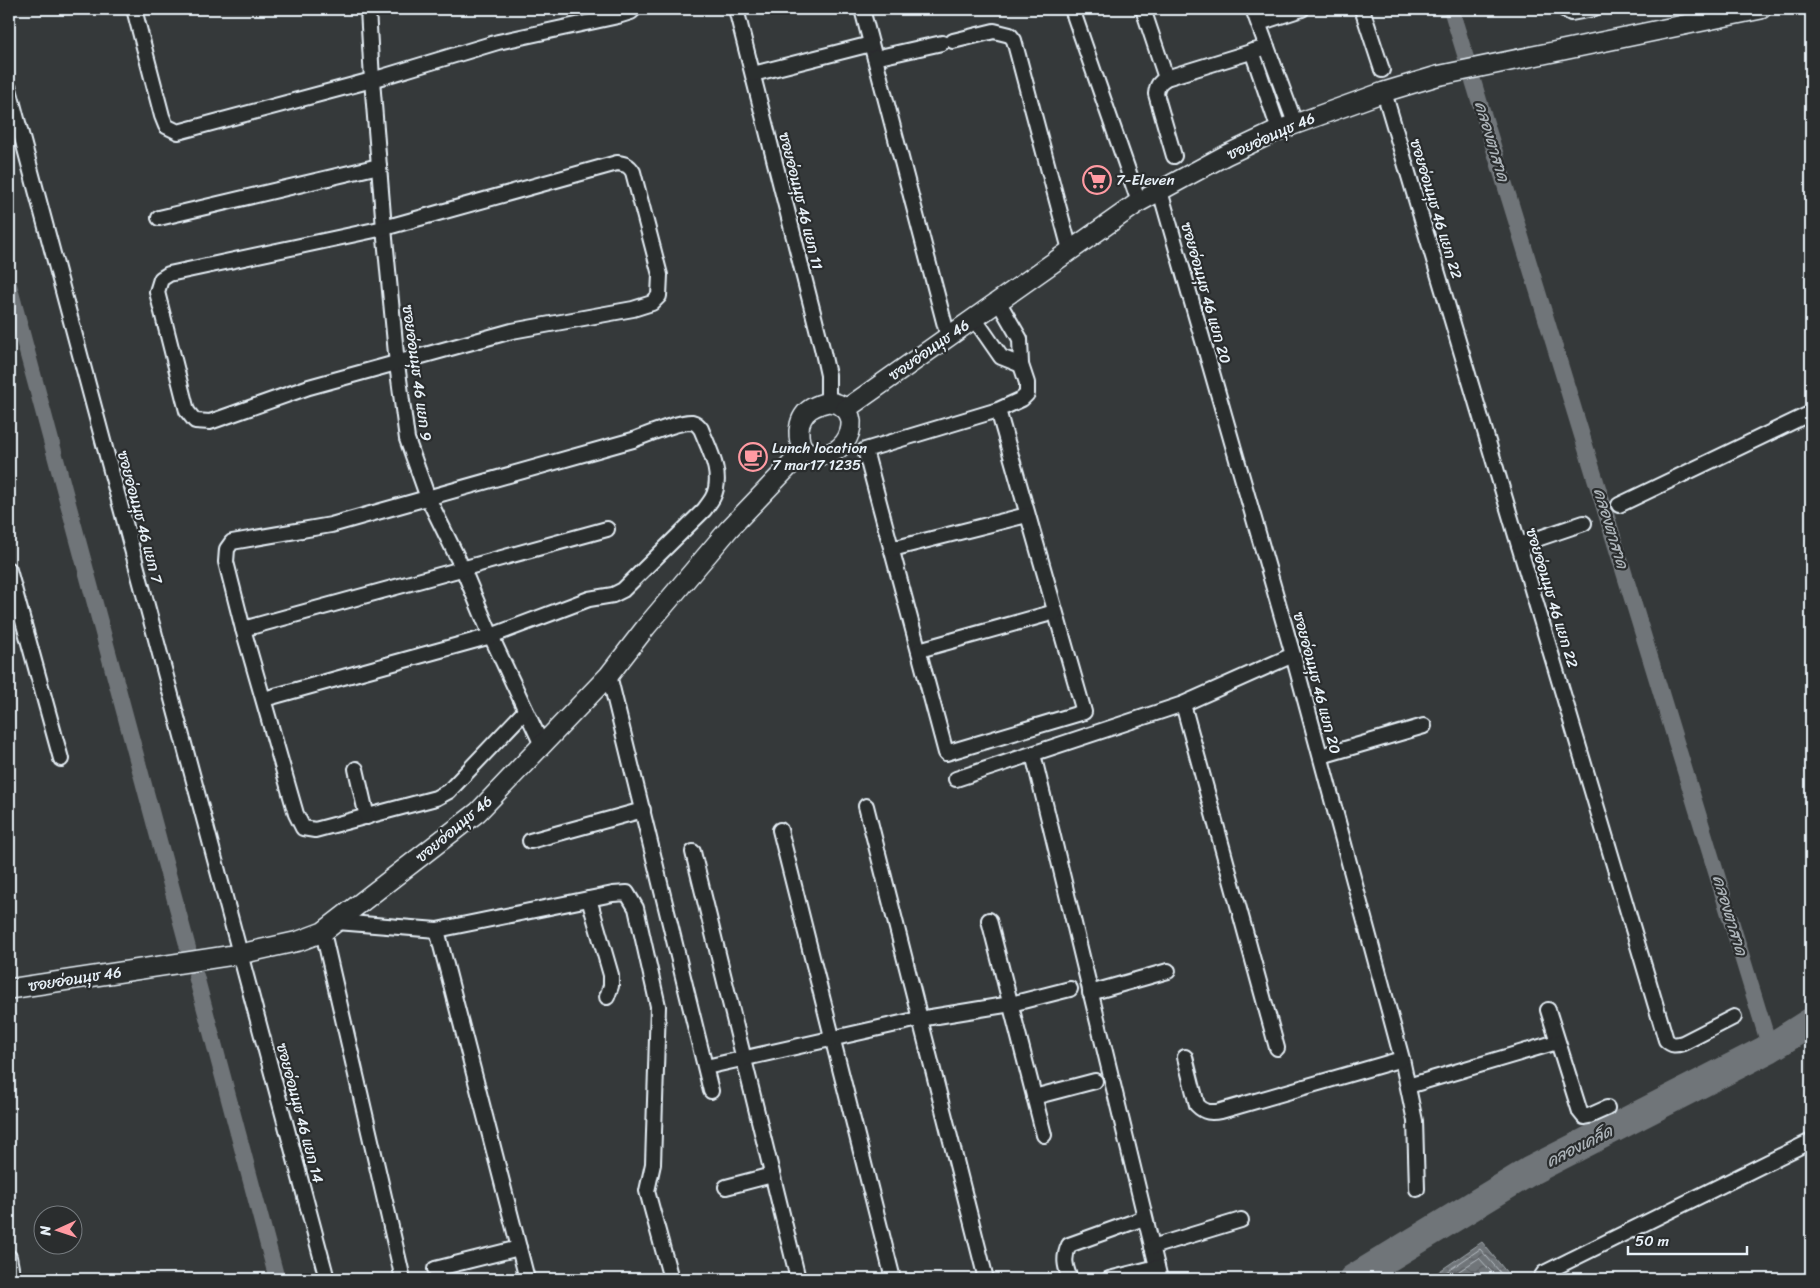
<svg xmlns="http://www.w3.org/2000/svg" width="1820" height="1288" viewBox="0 0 1820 1288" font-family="Sriracha,'Playpen Sans Thai',sans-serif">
	<defs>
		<pattern id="water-waves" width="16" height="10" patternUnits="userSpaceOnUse" patternTransform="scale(1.25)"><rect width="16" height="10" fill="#707579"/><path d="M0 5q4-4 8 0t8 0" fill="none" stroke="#5b5e62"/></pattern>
	</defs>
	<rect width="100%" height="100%" fill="#35393a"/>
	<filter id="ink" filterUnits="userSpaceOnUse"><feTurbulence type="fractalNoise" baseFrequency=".02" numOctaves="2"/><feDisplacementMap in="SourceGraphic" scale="10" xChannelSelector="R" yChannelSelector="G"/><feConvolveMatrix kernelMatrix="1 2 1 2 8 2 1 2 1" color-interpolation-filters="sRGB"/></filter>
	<g filter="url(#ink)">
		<!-- water -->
		<path fill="url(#water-waves)" stroke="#a0a7ac" d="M1482,1242L1512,1279H1428Z"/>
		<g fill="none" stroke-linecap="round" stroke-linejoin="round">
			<!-- shore -->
			<g stroke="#b8bfc5" stroke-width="1">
				<path d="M1436,1279L1480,1249L1506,1279"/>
				<path d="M1447,1279L1479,1258L1498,1279"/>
			</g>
			<!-- canal -->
			<g stroke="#707579" stroke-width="16">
				<path d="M1451,9L1770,1048"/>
				<path d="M9,285L188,948"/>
				<path d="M196,976L277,1279"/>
			</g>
			<!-- river -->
			<path stroke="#707579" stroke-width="29" d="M1353,1279L1530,1171L1770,1048L1811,1022"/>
			<defs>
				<g id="street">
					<path d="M134,9L162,116L166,126L178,132L372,80L498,42L618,16L631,12L634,9"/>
					<path d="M368,9L372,80L384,228L397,364L407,439L428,498L463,569L491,636L542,745"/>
					<path d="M736,9L822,348L828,375V402"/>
					<path d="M862,9L948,337"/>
					<path d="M1072,9L1139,202"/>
					<path d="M1143,9L1166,78"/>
					<path d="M1253,9L1295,123"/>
					<path d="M1362,9L1382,70"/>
					<path d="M1564,9L1571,13L1593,9"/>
					<path d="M1259,23L1302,9"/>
					<path d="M953,41L994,31L1010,35L1014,40L1070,250"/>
					<path d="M1252,51L1279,130"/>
					<path d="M875,58L942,43"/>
					<path d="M753,74L871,44"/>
					<path d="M9,89L327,1279"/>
					<path d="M1384,92L1666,1040C1672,1046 1676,1045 1683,1043L1734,1017"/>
					<path d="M1174,156L1156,94C1157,85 1159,83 1166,78L1267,47"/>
					<path d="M617,163C625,164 629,165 633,172L660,275L659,296L652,303L633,309L512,331L309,387L210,422L195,421L187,411L157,292L161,279L169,274L384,228Z"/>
					<path d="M1160,191L1293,655L1402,1059L1415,1121L1417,1189"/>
					<path d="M159,218L379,166"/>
					<path d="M974,318L1001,357L1021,365L1020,339L998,301"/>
					<path d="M998,410L1084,712L946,753L865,450L998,410L1022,399L1027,394V383L1021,365"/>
					<path d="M1619,505L1811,413"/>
					<path d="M1519,545L1584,523"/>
					<path d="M892,549L1027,515"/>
					<path d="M9,570L61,759"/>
					<path d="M243,629L607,529"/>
					<path d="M919,650L1055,612"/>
					<path d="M609,675L711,1091"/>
					<path d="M264,699L491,636L589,599L613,595L623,590L704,510C707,506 711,501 713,497C724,475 709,449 701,429C699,426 696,423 692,422C679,421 646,435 633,440L331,525L232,542L227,549L226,562L243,629L296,814L303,828L315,830L436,798L449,791L525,711"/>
					<path d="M1183,704L1277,1048"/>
					<path d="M1033,754L1160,1279"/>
					<path d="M1321,756L1424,726"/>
					<path d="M356,769L367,817"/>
					<path d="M956,779L1183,704L1293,655"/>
					<path d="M866,806L986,1279"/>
					<path d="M780,830L893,1279"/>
					<path d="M530,841L643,810"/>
					<path d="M693,852L798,1279"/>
					<path d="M589,899L611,975V986L607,997"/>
					<path d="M989,920L1044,1135"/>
					<path d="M337,922L437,930L613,894L627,893L636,908L658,1006L653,1164L647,1191L671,1279"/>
					<path d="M437,930L527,1279"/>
					<path d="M323,932L403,1279"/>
					<path d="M1090,993L1168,971"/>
					<path d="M1548,1010L1580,1112L1584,1117L1589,1116L1607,1108"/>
					<path d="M1185,1057L1197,1105C1205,1113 1211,1113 1221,1111L1402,1059"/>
					<path d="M706,1067L919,1019L1011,1004L1070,989"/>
					<path d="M1408,1086L1557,1042"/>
					<path d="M1034,1097L1095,1081"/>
					<path d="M726,1187L772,1175"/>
					<path d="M1152,1247L1241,1220"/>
					<path d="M9,1257L13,1279"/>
					<path d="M435,1269L519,1248"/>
					<path d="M1070,1279C1065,1266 1063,1258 1069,1245L1144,1218"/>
					<path d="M1109,1279L1157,1267"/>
					<path d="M1540,1279L1544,1273L1811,1141"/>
				</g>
				<g id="secondary">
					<path d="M828,402C869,405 850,463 812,454C796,450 796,425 805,414C810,407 820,404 828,402Z"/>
					<path d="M846,409L1139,202L1226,155L1279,130L1384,92L1437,76L1761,9"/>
					<path d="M9,989L240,954L299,941L323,932L478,812L609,675L646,627L729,529L795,460L804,449"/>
				</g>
			</defs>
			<!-- street casing -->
			<use href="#street" stroke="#e8f1f8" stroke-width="18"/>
			<!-- secondary casing -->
			<use href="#secondary" stroke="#e8f1f8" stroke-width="22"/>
			<!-- street -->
			<use href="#street" stroke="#2a2d2e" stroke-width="14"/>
			<!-- secondary -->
			<use href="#secondary" stroke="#2a2d2e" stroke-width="19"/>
		</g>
	</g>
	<!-- icons -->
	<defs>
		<symbol id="supermarket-ring" viewBox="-11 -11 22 22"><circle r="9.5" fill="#2a2d2e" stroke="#ff9aa2" stroke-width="1.5"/><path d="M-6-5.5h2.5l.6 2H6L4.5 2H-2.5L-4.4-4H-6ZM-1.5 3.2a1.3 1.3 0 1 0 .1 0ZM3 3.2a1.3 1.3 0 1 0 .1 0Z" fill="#ff9aa2"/></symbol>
		<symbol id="cafe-ring" viewBox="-11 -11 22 22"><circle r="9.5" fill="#2a2d2e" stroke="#ff9aa2" stroke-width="1.5"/><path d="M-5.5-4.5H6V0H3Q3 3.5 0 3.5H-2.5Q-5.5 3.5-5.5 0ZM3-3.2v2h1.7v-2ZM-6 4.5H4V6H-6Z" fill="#ff9aa2"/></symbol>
	</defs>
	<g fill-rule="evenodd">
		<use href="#supermarket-ring" x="1081" y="164" width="32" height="32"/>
		<use href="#cafe-ring" x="737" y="441" width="32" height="32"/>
	</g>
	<g text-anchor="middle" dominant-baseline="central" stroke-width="4.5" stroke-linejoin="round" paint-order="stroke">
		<!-- street labels -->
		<g font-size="15" fill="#e8f1f8" stroke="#2a2d2e">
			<text transform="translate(1271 136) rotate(-24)">ซอยอ่อนนุช 46</text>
			<text transform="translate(801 201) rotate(76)">ซอยอ่อนนุช 46 แยก 11</text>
			<text transform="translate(1436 209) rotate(73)">ซอยอ่อนนุช 46 แยก 22</text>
			<text transform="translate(1206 293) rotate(74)">ซอยอ่อนนุช 46 แยก 20</text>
			<text transform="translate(929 350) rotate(-35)">ซอยอ่อนนุช 46</text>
			<text transform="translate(417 373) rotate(82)">ซอยอ่อนนุช 46 แยก 9</text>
			<text transform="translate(140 517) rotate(75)">ซอยอ่อนนุช 46 แยก 7</text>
			<text transform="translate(1552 598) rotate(73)">ซอยอ่อนนุช 46 แยก 22</text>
			<text transform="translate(1317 683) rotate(75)">ซอยอ่อนนุช 46 แยก 20</text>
			<text transform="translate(454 829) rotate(-40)">ซอยอ่อนนุช 46</text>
			<text transform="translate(75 979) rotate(-9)">ซอยอ่อนนุช 46</text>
			<text transform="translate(300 1113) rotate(75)">ซอยอ่อนนุช 46 แยก 14</text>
		</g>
		<!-- poi labels -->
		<g font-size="15" fill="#e8f1f8" stroke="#2a2d2e" text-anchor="start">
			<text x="1116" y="180">7-Eleven</text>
			<text x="772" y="448">Lunch location<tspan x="772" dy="17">7 mar17 1235</tspan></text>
		</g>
		<!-- water labels -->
		<g font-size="16" font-style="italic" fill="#acb3b8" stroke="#2a2d2e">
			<text transform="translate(1492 141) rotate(73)">คลองตาสาด</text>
			<text transform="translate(1611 528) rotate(73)">คลองตาสาด</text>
			<text transform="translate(1730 915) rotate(73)">คลองตาสาด</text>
			<text transform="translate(1579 1146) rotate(-27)">คลองเคล็ด</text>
		</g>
	</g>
	<!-- margin -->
	<rect width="1820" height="1288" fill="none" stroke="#2a2d2e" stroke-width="30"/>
	<rect x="15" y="15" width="1790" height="1258" fill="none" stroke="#e8f1f8" stroke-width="2" filter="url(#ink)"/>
	<!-- north arrow -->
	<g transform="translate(58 1230) rotate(267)"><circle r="24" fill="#2a2d2e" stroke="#767b7f"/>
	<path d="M0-4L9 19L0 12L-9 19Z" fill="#ff9aa2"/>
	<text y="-8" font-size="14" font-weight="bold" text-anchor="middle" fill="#e8f1f8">N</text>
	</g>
	<!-- scale -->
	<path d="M1628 1246v8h119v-8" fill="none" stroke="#e8f1f8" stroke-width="2.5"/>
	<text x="1635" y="1246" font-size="15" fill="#e8f1f8" stroke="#2a2d2e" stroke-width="4" paint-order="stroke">50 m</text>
</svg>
